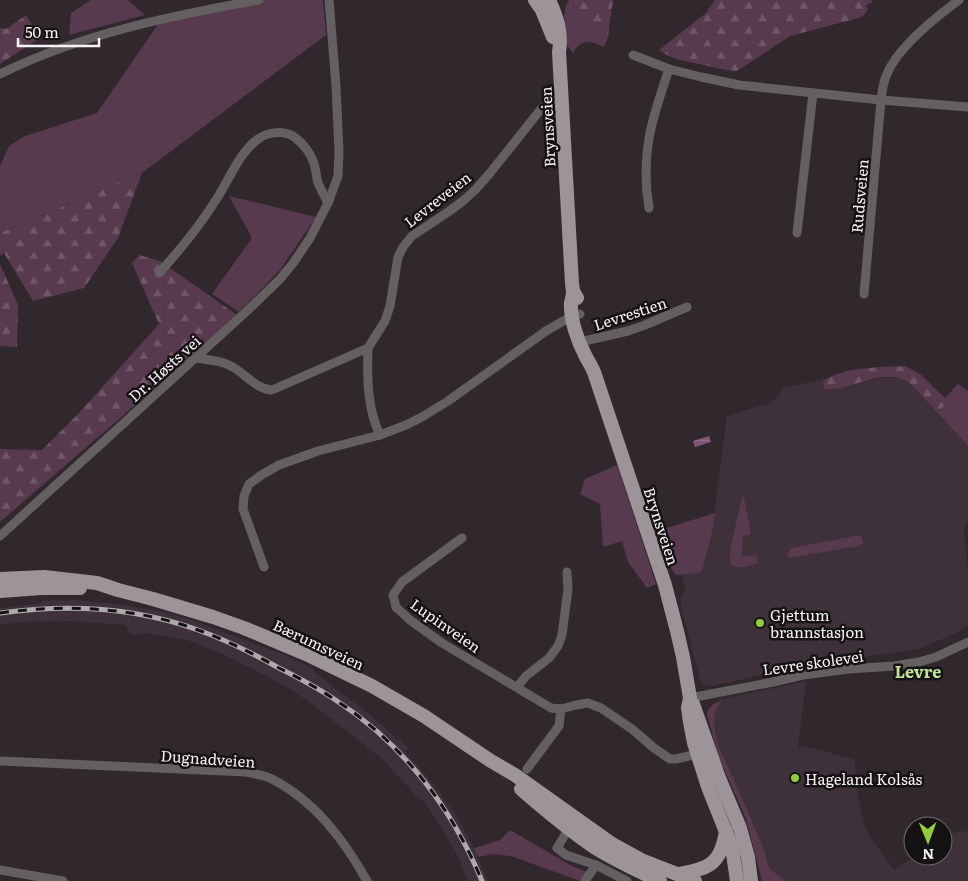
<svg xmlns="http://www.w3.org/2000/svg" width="968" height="881" viewBox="0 0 968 881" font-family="Literata,serif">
	<defs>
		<pattern id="forest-firs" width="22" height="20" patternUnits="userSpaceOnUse" patternTransform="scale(1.25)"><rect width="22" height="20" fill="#573a4e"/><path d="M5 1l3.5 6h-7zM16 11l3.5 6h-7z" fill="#705768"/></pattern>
		<pattern id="water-rules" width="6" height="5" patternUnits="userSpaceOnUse" patternTransform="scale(1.25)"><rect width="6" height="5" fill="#825474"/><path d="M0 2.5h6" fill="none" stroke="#946d88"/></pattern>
	</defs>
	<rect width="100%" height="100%" fill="#30282d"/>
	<!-- built -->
	<g fill="#3e313a">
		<path d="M885,377L900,378L910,383L968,446V523L964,527L968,571V626L952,635L921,648L900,652L805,665L712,686L701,683L681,607V595L686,590L682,575L699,573L702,571L711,538L727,416L770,403L779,395L784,388L828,378L823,382L831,389Z"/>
		<path d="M73,600L118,604L165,612L194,621L229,634L282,654L314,669V672L369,714L408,748L405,751L436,787L450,807L462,825L474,848L488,881H468L457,854L425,802L419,799L381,758L312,704L287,687L257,671L220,653L190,641L168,636L144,633L140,635L130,634L125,625L72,621L24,622L0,625V608L42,603V601Z"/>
		<path d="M806,681L798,746L814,748L855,760L857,792L864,824L870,837L894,870L915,856H943V835L945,833L968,831V881H786L771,870L768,865L765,852L744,802L718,745L715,733L714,717L717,708L723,699Z"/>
	</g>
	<!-- green -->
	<g fill="#573a4e">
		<path d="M91,0H128L145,15L69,35L71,13Z"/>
		<path d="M261,0H323L326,35L142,173L0,233V166L9,146L25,136L97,113L161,20Z"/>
		<path d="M569,0H573L575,22L580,28L586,22C591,23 598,24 601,28C604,33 603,35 608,37L604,47C590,40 582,38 573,53L565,42L564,21L565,8Z"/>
		<path d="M229,196L316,217L280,270L239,312L212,294L252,238Z"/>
		<path d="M958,384L968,391V446L935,410L941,409L944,406L945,398Z"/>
		<path d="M617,465L656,584L647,588L628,562L622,541L603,547L600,504L580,494L585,479Z"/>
		<path d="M743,493L751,534L743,536L742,557L756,555L757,558V563C751,566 735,570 731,564C726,558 741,504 743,493Z"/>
		<path d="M715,513L711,538L702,571L699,573L679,575L675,574L668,563L656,531Z"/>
		<path d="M855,536C860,535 864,538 863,543L859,546L789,558L787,555V553L792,548Z"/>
		<path d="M723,699L717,708L714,717L715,733L718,745L744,802L765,852L768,865L771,870L786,881H762L746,819L718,755L707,714C709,705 716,703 723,699Z"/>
		<path d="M510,830L572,866L588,872L580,881L511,856L493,854L478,857L474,848L500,840Z"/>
	</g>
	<!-- forest -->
	<g fill="url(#forest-firs)">
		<path d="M573,0H613L608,37C603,35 604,33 601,28C598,24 591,23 586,22L580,28L575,23Z"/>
		<path d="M715,0H871L873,2L866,5L868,10L862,17L790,36L737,71L726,70L676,59L665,54L659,50L706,13Z"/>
		<path d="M26,15L40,38L0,64V28L6,29Z"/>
		<path d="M142,173L118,238L84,288L33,301L4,253L0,256V233Z"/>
		<path d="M139,255L160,261L237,315L193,355L0,522V449L42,450L78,414L159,324L132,263Z"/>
		<path d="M0,264L18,305L17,347L0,346Z"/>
		<path d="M905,366L920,374L945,398L944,406L941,409L935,410C930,404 924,399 919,393C915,389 912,385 908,382C882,366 851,392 824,389L823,382C838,367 884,367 905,366Z"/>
	</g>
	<!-- water -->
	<path fill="url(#water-rules)" d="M709,436L711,442L695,447L693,441Z"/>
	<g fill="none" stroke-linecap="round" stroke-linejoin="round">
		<!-- minor -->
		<g stroke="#646062" stroke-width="9">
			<path d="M633,55L669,69L701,77L739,85L881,100L968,107"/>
			<path d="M0,74C81,34 170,16 259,0"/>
			<path d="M649,208C640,154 652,119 669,69"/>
			<path d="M797,233L813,93"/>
			<path d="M159,273C181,249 202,223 219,195C231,176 240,152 258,139C269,131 287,130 297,139C304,145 310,153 313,161C316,168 316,176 318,183C321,190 325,197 328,203"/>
			<path d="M864,294L881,100C882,91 883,82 887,74C898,47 936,17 959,0"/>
			<path d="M580,342L628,331L645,325L687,307"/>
			<path d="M368,348C367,376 367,409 380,435"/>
			<path d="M196,358C207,360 220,360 231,366C245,373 255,389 272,390L368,348L385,321L390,306L398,257L403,247L412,236L448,212L463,201L476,189L490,173L541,109L554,98L562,97"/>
			<path d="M0,536L248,310L280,279L294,262L310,238L328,203L338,176L339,151L336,86L329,0"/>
			<path d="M462,538L402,582L393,595L396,607L410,620L442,643L551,708L561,709L576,705L588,703L601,708L632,729L654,748L670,759H676L701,753"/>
			<path d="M264,567L243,509L244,496L249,484L263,474L279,465L318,451L380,435L406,425L422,417L448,401L546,331L572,316L580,314"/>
			<path d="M517,687L526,676L549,658L558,646L562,635L568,589L567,572"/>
			<path d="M690,698L773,682L803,675L849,669L894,666L919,662L936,657L968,642"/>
			<path d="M0,761L246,772C254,774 264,775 272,779C315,801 344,840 367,881"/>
			<path d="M527,769L559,726L561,709"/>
			<path d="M571,825L557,848L566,855L596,865L627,881"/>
			<path d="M0,870L63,881"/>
			<path d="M585,881L596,865"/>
		</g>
		<!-- primary -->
		<g stroke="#9c9499" stroke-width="14">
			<path d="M535,0L542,10L553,37"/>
			<path d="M549,0C557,17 562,33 559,52L572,283L573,291L577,298"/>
			<path d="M573,291C573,294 572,299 571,303C570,320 578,342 586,357C590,364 594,370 596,378L665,585L677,631L683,657L690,698L688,708L690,722L694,743L708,787L732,847L737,881"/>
			<path d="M0,579L44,577L97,583L118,590L153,599L213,617L244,628L306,654L372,686L424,716L491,761L515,775L612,844L641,860L695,881"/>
			<path d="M0,591L42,588H80"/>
			<path d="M693,704L719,778L740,828L748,857L751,881"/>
			<path d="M521,789C544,809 569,830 594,847C615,860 638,871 660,881"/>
			<path d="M679,874C710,869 721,863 726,831"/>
		</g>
		<defs>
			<path id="rail" d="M0,613C66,604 135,607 198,630C226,640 252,653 277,667C297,677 318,688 337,701C403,744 452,808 482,881"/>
		</defs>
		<!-- rail casing -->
		<use href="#rail" stroke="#afa9ad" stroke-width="5"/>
		<!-- rail -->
		<use href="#rail" stroke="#151214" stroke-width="3" stroke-dasharray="9" stroke-linecap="butt"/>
	</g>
	<!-- markers -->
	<g fill="#93cd3d" stroke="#151214" stroke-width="2">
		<circle cx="760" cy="623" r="5"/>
		<circle cx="795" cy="778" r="5"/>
	</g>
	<g text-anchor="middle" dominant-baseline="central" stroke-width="5" stroke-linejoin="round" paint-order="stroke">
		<!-- street labels -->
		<g font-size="15" fill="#f7f2f5" stroke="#151214">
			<text transform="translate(547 127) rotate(-93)">Brynsveien</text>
			<text transform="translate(859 196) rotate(-85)">Rudsveien</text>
			<text transform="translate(437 199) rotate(-38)">Levreveien</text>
			<text transform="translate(630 313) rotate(-18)">Levrestien</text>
			<text transform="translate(164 368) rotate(-42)">Dr. Høsts vei</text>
			<text transform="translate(662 526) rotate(72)">Brynsveien</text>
			<text transform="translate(446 625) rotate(35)">Lupinveien</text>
			<text transform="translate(319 644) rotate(25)">Bærumsveien</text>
			<text transform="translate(813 662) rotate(-8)">Levre skolevei</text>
			<text transform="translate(208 758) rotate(4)">Dugnadveien</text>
		</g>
		<!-- poi labels -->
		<g font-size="15" fill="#f7f2f5" stroke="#151214" text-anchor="start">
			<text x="770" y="614">Gjettum<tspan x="770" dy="17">brannstasjon</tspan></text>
			<text x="805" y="778">Hageland Kolsås</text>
		</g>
		<!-- neighbourhood labels -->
		<g font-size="16" font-weight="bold" fill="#c0e29b" stroke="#151214">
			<text x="918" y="671">Levre</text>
		</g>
	</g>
	<!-- north arrow -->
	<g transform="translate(928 841) rotate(179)"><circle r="24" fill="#151214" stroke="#6f6c6e"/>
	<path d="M0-4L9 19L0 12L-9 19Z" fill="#93cd3d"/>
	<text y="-8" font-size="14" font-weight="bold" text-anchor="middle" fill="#f7f2f5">N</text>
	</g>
	<!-- scale -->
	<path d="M18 38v8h81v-8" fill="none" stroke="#f7f2f5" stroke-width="2.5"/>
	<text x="25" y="38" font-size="15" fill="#f7f2f5" stroke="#151214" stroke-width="4" paint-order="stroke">50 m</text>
</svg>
